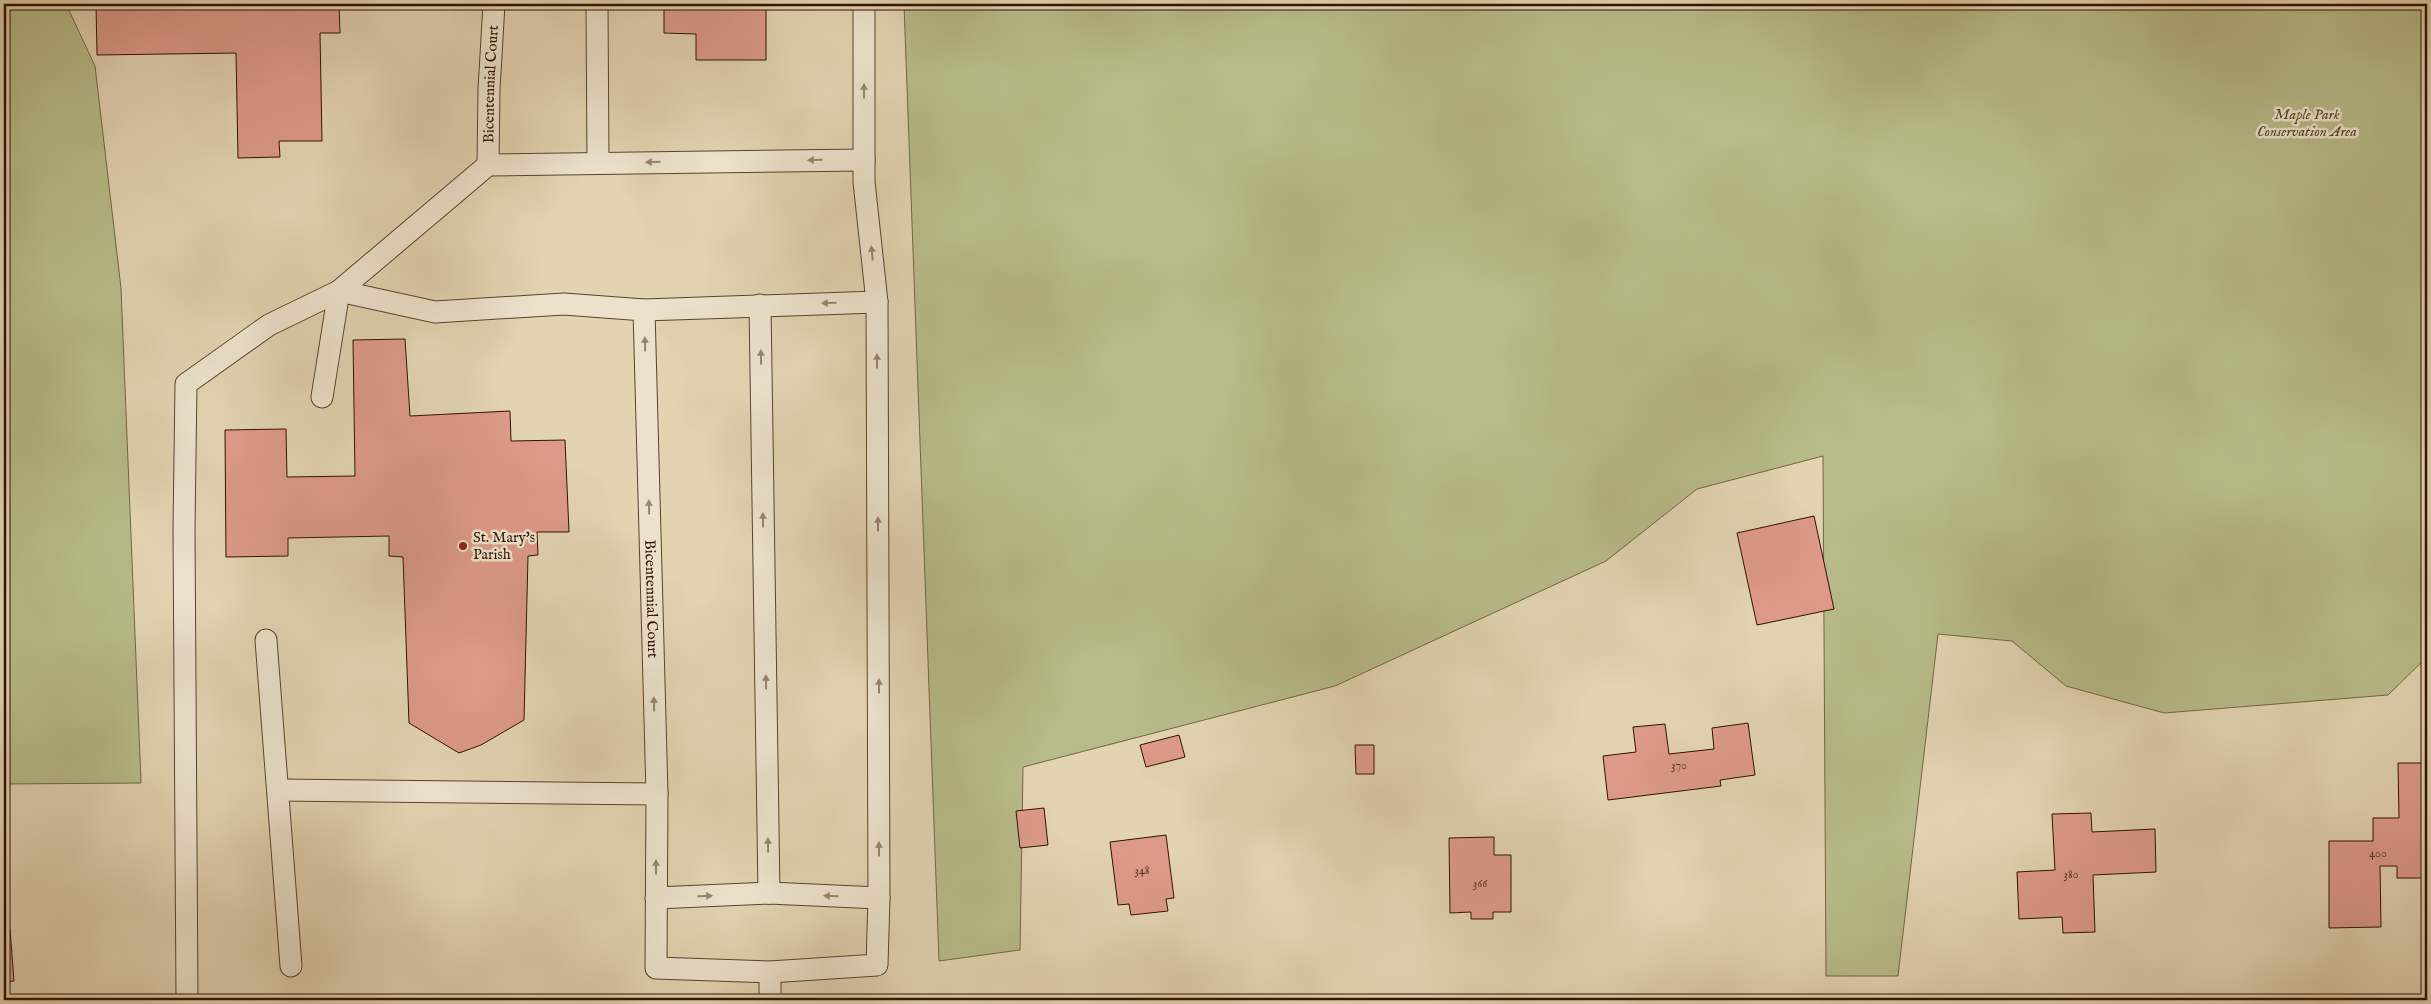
<svg xmlns="http://www.w3.org/2000/svg" width="2431" height="1004" viewBox="0 0 2431 1004" font-family="'IM FELL English',serif">
	<rect width="100%" height="100%" fill="#e2d3b1"/>
	<filter id="stains"><feTurbulence type="fractalNoise" baseFrequency=".004" numOctaves="4"/><feColorMatrix values="0 0 0 0 .2 0 0 0 0 .09 0 0 0 0 .02 0 0 0 .5 -.17"/></filter>
	<radialGradient id="worn" r=".72"><stop offset=".6" stop-color="#630" stop-opacity="0"/><stop offset="1" stop-color="#630" stop-opacity=".3"/></radialGradient>
	<!-- green -->
	<g fill="#b7bb89" stroke="#746645">
		<path d="M4,4H66L95,66L121,288L141,783L4,784Z"/>
		<path d="M904,4H2427V657L2388,695L2164,713L2066,686L2012,641L1938,634L1898,976H1826L1823,456L1697,489L1606,561L1335,686L1023,767L1020,950L939,961Z"/>
	</g>
	<!-- building -->
	<g fill="#dd9a88" stroke="#301201">
		<path d="M96,4H339L340,33H320L322,141H279L280,157L238,158L236,53L97,55Z"/>
		<path d="M664,4H766V60H696V34L664,33Z"/>
		<path d="M405,339L410,416L510,411L511,441L565,440L569,532H537L538,555L528,556L524,720L481,745L459,753L409,723L403,557L389,556V536L288,538V556L226,557L225,430L286,429L287,477L355,476L353,340Z"/>
		<path d="M1814,516L1834,609L1757,625L1737,533Z"/>
		<path d="M1748,723L1755,775L1720,780L1721,786L1608,800L1603,756L1636,752L1633,727L1665,724L1669,754L1714,749L1712,728Z"/>
		<path d="M1179,735L1185,757L1146,767L1140,745Z"/>
		<path d="M1355,745H1374V774H1356Z"/>
		<path d="M2398,763H2427V878H2397V866H2380L2381,927L2329,928V841H2373V818H2399Z"/>
		<path d="M1044,808L1048,845L1020,848L1016,811Z"/>
		<path d="M2091,813L2092,832L2155,829L2156,872L2093,875L2095,932L2063,933L2062,917L2019,919L2017,872L2055,870L2052,814Z"/>
		<path d="M1166,835L1174,898L1166,899L1168,911L1131,915L1129,904L1118,905L1110,842Z"/>
		<path d="M1494,837V855H1511V912H1493V919H1471V912L1450,913L1449,838Z"/>
		<path d="M4,929H10L14,981L4,982Z"/>
	</g>
	<g fill="none" stroke-linecap="round" stroke-linejoin="round">
		<defs>
			<g id="service">
				<path d="M597,4L598,163"/>
				<path id="s1" d="M488,165L489,89L494,4"/>
				<path d="M760,305L769,893"/>
				<path d="M644,310L877,302"/>
				<path id="s2" d="M322,397L339,291L435,312L564,304L644,310L657,794L656,968L770,972L877,965L879,898L877,302L864,182V4"/>
				<path d="M266,640L291,966"/>
				<path d="M278,790L657,794"/>
				<path d="M656,898L769,893L879,898"/>
				<path d="M770,972V1000"/>
				<path d="M187,1000L184,529L186,384L269,325L339,291L488,165L864,160"/>
			</g>
		</defs>
		<!-- service casing -->
		<use href="#service" stroke="#5c422d" stroke-width="23"/>
		<!-- service -->
		<use href="#service" stroke="#ece2cc" stroke-width="21"/>
	</g>
	<!-- one-way arrows -->
	<defs><path id="oneway-solid" d="M-6-.8H1V-3.2L6.5 0L1 3.2V.8H-6Z" transform="scale(1.25)"/></defs>
	<g fill="#978471">
		<use href="#oneway-solid" transform="translate(864 91) rotate(-90)"/>
		<use href="#oneway-solid" transform="translate(815 160) rotate(179)"/>
		<use href="#oneway-solid" transform="translate(653 162) rotate(179)"/>
		<use href="#oneway-solid" transform="translate(872 253) rotate(-96)"/>
		<use href="#oneway-solid" transform="translate(829 303) rotate(179)"/>
		<use href="#oneway-solid" transform="translate(645 344) rotate(-91)"/>
		<use href="#oneway-solid" transform="translate(761 357) rotate(-91)"/>
		<use href="#oneway-solid" transform="translate(877 361) rotate(-90)"/>
		<use href="#oneway-solid" transform="translate(649 507) rotate(-91)"/>
		<use href="#oneway-solid" transform="translate(763 520) rotate(-91)"/>
		<use href="#oneway-solid" transform="translate(878 524) rotate(-90)"/>
		<use href="#oneway-solid" transform="translate(766 682) rotate(-91)"/>
		<use href="#oneway-solid" transform="translate(879 686) rotate(-90)"/>
		<use href="#oneway-solid" transform="translate(654 704) rotate(-91)"/>
		<use href="#oneway-solid" transform="translate(768 845) rotate(-91)"/>
		<use href="#oneway-solid" transform="translate(879 849) rotate(-90)"/>
		<use href="#oneway-solid" transform="translate(656 867) rotate(-90)"/>
		<use href="#oneway-solid" transform="translate(705 896) rotate(-2)"/>
		<use href="#oneway-solid" transform="translate(831 896) rotate(-178)"/>
	</g>
	<!-- markers -->
	<circle fill="#8f2418" stroke="#ece2cc" stroke-width="2" cx="463" cy="546" r="5"/>
	<g text-anchor="middle" dominant-baseline="central" stroke-width="5" stroke-linejoin="round" paint-order="stroke">
		<!-- number labels -->
		<g font-size="12" fill="#5b3423">
			<text x="1679" y="765">370</text>
			<text x="2378" y="853">400</text>
			<text x="1142" y="870">348</text>
			<text x="2071" y="874">380</text>
			<text x="1480" y="883">366</text>
		</g>
		<!-- street labels -->
		<g font-size="15" fill="#301201" stroke="#ece2cc">
			<text stroke="none"><textPath href="#s1" startOffset="81">Bicentennial Court</textPath></text>
			<text stroke="none"><textPath href="#s2" startOffset="704">Bicentennial Court</textPath></text>
		</g>
		<!-- park labels -->
		<g font-size="15" font-style="italic" fill="#58452a" stroke="#ece2cc">
			<text x="2307" y="114">Maple Park<tspan x="2307" dy="17">Conservation Area</tspan></text>
		</g>
		<!-- poi labels -->
		<g font-size="15" fill="#301201" stroke="#ece2cc" text-anchor="start">
			<text x="473" y="537">St. Mary's<tspan x="473" dy="17">Parish</tspan></text>
		</g>
	</g>
	<!-- margin -->
	<rect width="2431" height="1004" fill="none" stroke="#e2d3b1" stroke-width="20"/>
	<rect x="5" y="5" width="2421" height="994" fill="none" stroke="#301201" stroke-width="2.5"/>
	<rect x="10" y="10" width="2411" height="984" fill="none" stroke="#301201"/>
	<rect width="100%" height="100%" filter="url(#stains)"/>
	<rect width="100%" height="100%" fill="url(#worn)"/>
</svg>
